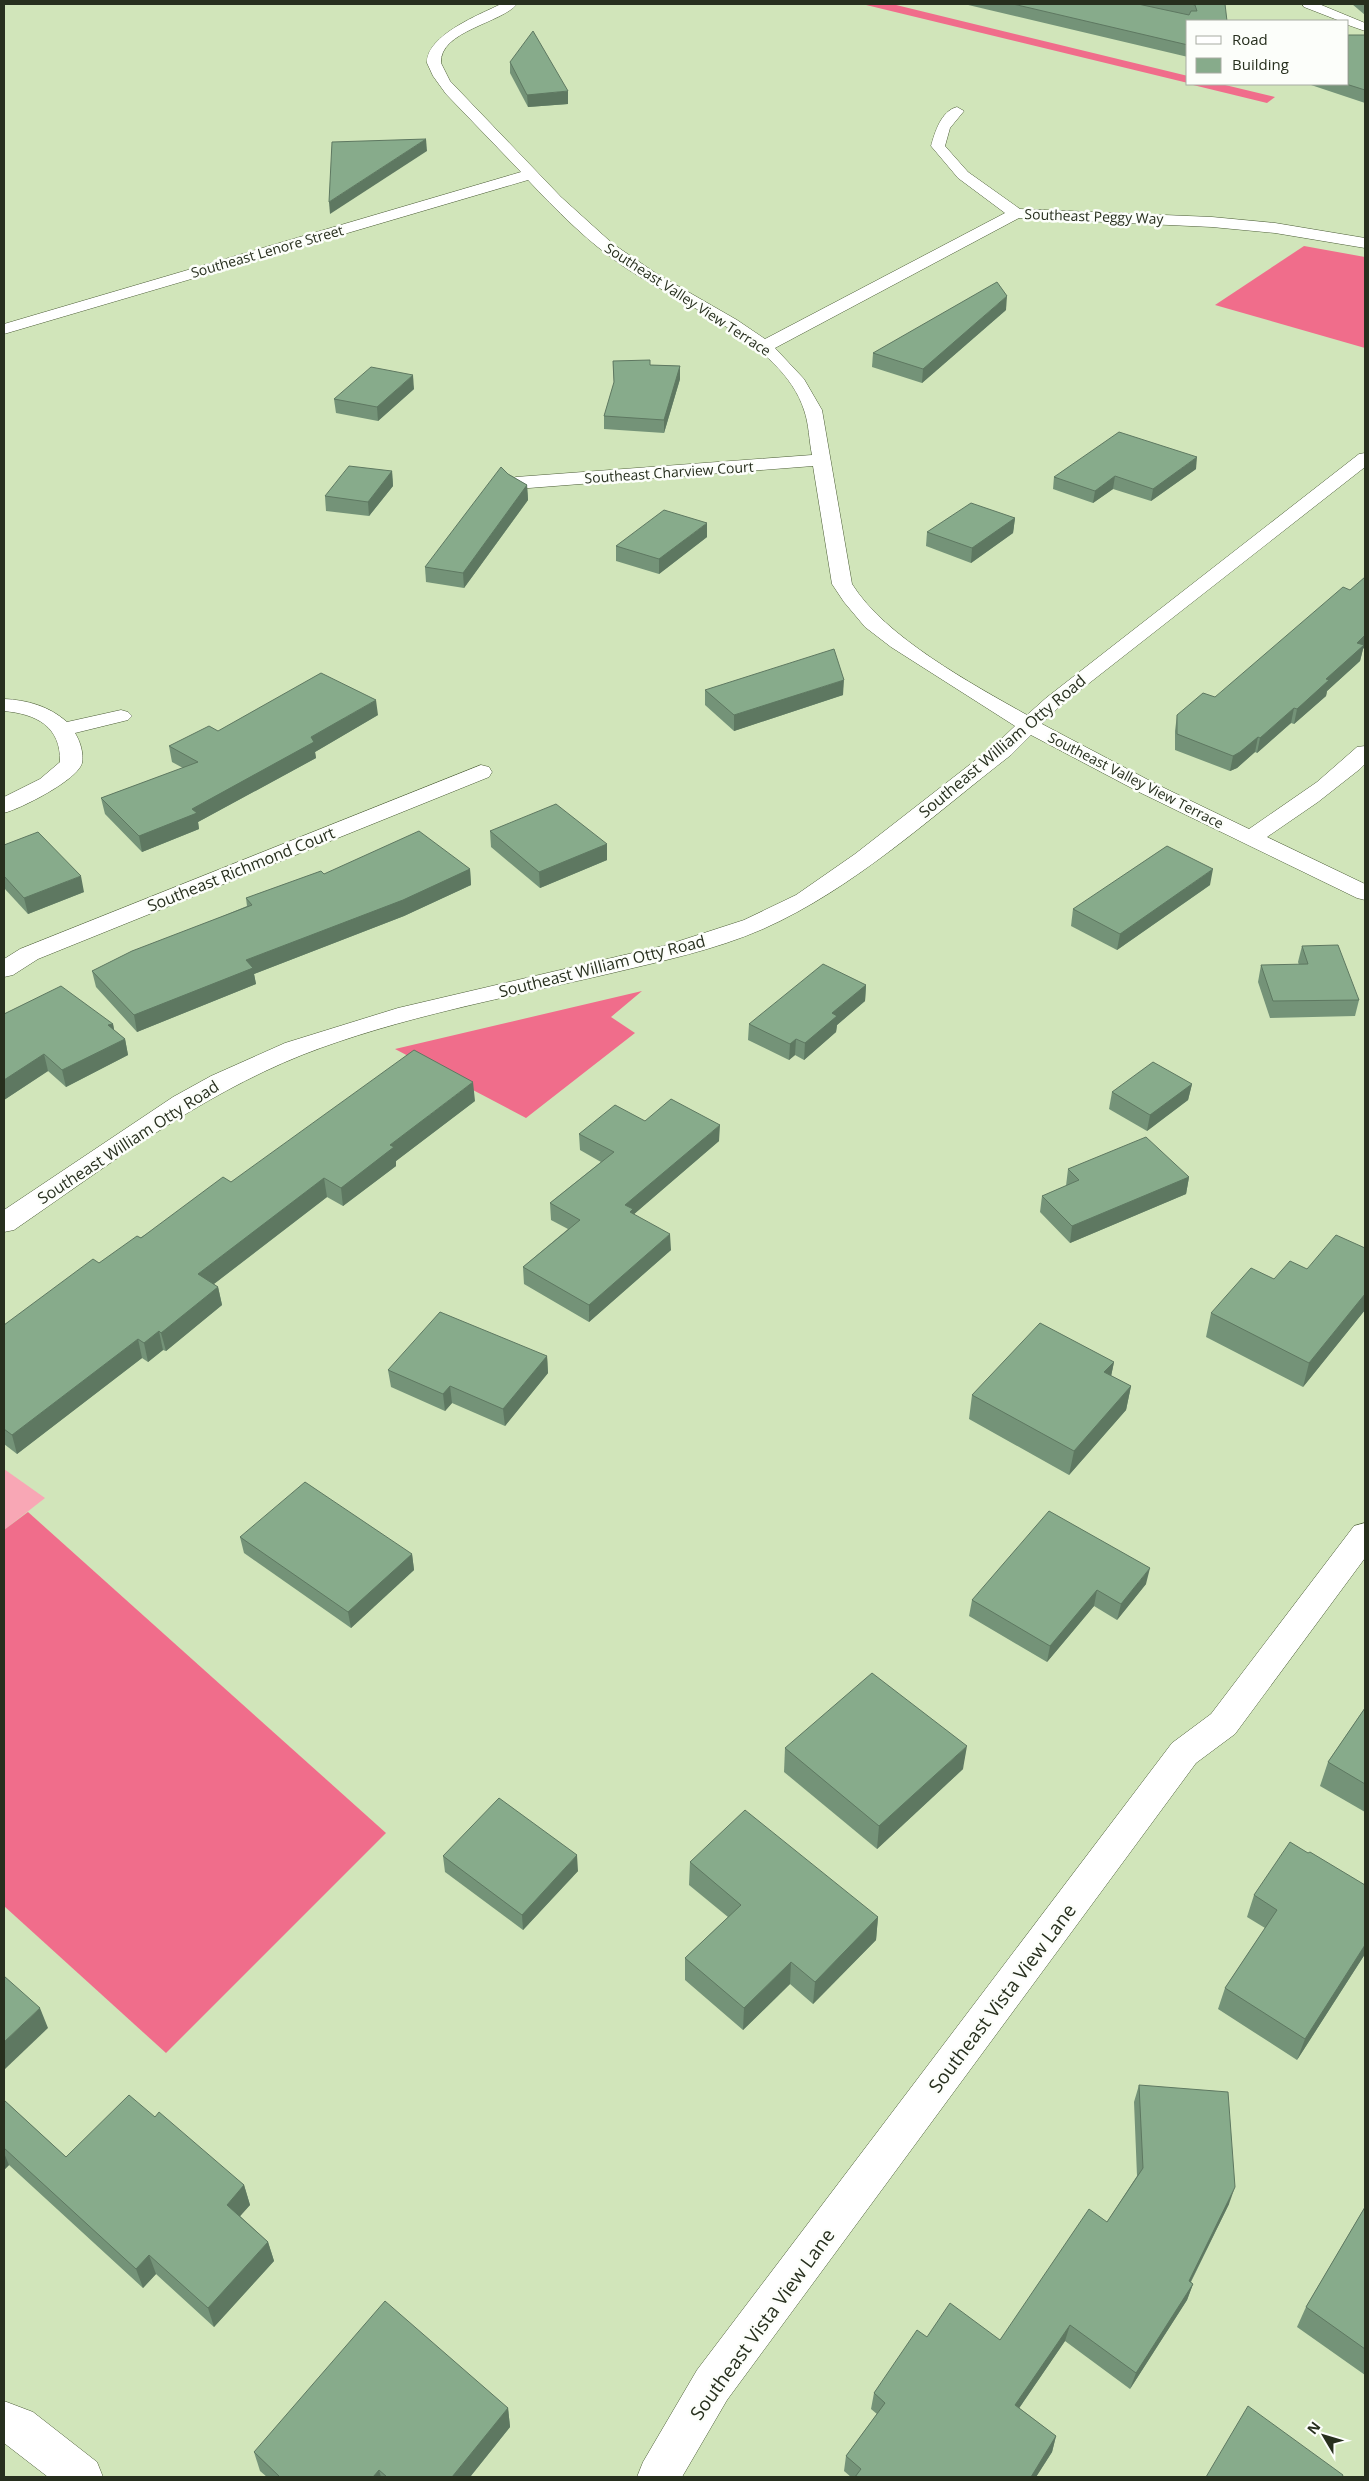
<svg xmlns="http://www.w3.org/2000/svg" width="1369" height="2481" viewBox="0 0 1369 2481" font-family="'Open Sans',sans-serif">
	<rect width="100%" height="100%" fill="#d1e5ba"/>
	<!-- green -->
	<path fill="#f8a7b5" d="M4,1469L45,1498L4,1530Z"/>
	<!-- forest -->
	<g fill="#f06d8b">
		<path d="M862,4H892L1188,76V83Z"/>
		<path d="M1189,84H1221L1275,97L1267,103Z"/>
		<path d="M1304,246L1365,257V348L1215,305Z"/>
		<path d="M642,991L611,1017L635,1033L526,1118L395,1049Z"/>
		<path d="M28,1512L386,1833L166,2053L4,1906V1530Z"/>
	</g>
	<g fill="none" stroke-linecap="round" stroke-linejoin="round">
		<defs>
			<g id="minor">
				<path d="M501,4H517C502,23 439,31 441,63L450,81L561,197L613,244L657,274L737,320L765,339L1005,213L958,178L931,146C935,132 941,111 957,107L964,111L950,128L945,146L968,172L1020,209L1212,217L1275,223L1365,238V248L1275,233L1212,227L1019,218L775,348L804,379L822,410L852,584C885,637 972,684 1027,715L1046,698L1359,454L1365,453V467L1060,706L1042,724L1156,784L1249,829L1317,782L1357,747L1365,746V764L1360,769L1318,802L1267,837L1365,884V900L1357,898L1141,793L1031,735L1011,755C932,816 855,888 763,929C715,950 662,961 612,973C510,997 399,1017 302,1055C197,1097 107,1166 14,1230L4,1232V1210L173,1097L211,1076L285,1043L398,1008L667,945L744,920L796,895L855,854L995,745L1015,726L891,647L865,627L844,602L832,584L813,466L516,489L510,487L507,483L510,479L516,477L812,455C809,441 809,424 804,410C782,341 676,303 620,264C586,240 556,210 528,180L4,334V324L521,172L446,94L433,76L427,63C426,35 481,14 501,4Z"/>
				<path d="M1302,4H1319L1365,23V31L1348,25V21H1340L1304,7Z"/>
				<path d="M4,699C27,700 49,706 67,722L121,710L128,712L132,716L128,720L75,733C80,741 84,753 82,763C78,780 20,809 4,813V797L40,779L60,762C61,726 36,714 4,711Z"/>
				<path d="M481,765L489,767L492,772L489,777L38,959L13,975L4,977V959L20,949Z"/>
				<path d="M1365,1523V1558L1235,1734L1196,1763L727,2400L682,2477H637L643,2462L697,2370L1172,1743L1211,1714L1354,1526Z"/>
				<path d="M4,2401L33,2412L97,2462L103,2477H48L4,2443Z"/>
			</g>
		</defs>
		<!-- minor casing -->
		<use href="#minor" stroke="#4b5c36" stroke-width="1"/>
		<!-- minor -->
		<use href="#minor" fill="#fff" fill-rule="evenodd"/>
	</g>
	<!-- wall -->
	<g fill="#749378">
		<path d="M964,4H1225L1188,21V57Z"/>
		<path d="M1352,4H1365V15Z"/>
		<path d="M1365,35V103L1308,84H1348Z"/>
		<path d="M510,62L568,104L528,107L510,73Z"/>
		<path d="M1006,310L922,383L872,367L873,353Z"/>
		<path d="M613,361L650,365L680,366V379L664,433L604,429V416L614,384Z"/>
		<path d="M414,389L378,421L336,413L334,399Z"/>
		<path d="M1196,469L1151,501L1113,489L1093,503L1053,489L1054,477Z"/>
		<path d="M392,471L393,486L369,516L326,511L325,496Z"/>
		<path d="M508,474L527,485L528,500L464,588L426,582L425,567Z"/>
		<path d="M1015,518L1013,533L971,563L926,546L927,532Z"/>
		<path d="M707,537L659,574L616,561V546Z"/>
		<path d="M1363,649L1360,661L1327,691L1326,696L1294,724L1291,723L1257,753L1255,752L1237,768L1230,771L1175,750V731L1177,715L1215,697Z"/>
		<path d="M705,690L843,695L734,731L705,705Z"/>
		<path d="M378,715L315,752L316,758L198,822L199,829L142,852L105,814L101,798L183,768L172,762L169,746L218,731Z"/>
		<path d="M490,831L607,844V860L540,888L491,847Z"/>
		<path d="M4,845L84,892L28,914L4,888Z"/>
		<path d="M470,869L471,885L404,916L254,974L256,984L137,1032L96,987L92,971L247,906L246,898L324,874Z"/>
		<path d="M1210,885L1117,950L1071,926L1073,909Z"/>
		<path d="M1302,946L1359,1000L1355,1016L1270,1018L1258,982L1261,965H1299L1298,962Z"/>
		<path d="M866,985L865,1001L837,1025L836,1032L804,1060L795,1055L789,1060L748,1040L749,1024Z"/>
		<path d="M4,1014L113,1024L114,1030L125,1039L128,1055L66,1087L48,1071L4,1100Z"/>
		<path d="M1192,1084L1188,1100L1147,1131L1109,1109L1112,1092Z"/>
		<path d="M475,1101L396,1161V1166L343,1206L327,1197L214,1284L218,1287L222,1305L166,1351L163,1350L148,1362L142,1358L17,1454L4,1444V1325L99,1263L231,1182Z"/>
		<path d="M645,1121L719,1141L634,1214L671,1250L589,1322L524,1284L523,1267L568,1229L551,1220L550,1203L601,1162L580,1150L579,1134Z"/>
		<path d="M1068,1169L1189,1177L1186,1194L1070,1243L1040,1212L1042,1196L1066,1186Z"/>
		<path d="M1365,1248V1310L1303,1387L1206,1337L1211,1313L1274,1279L1307,1269Z"/>
		<path d="M547,1356L548,1373L505,1426L452,1403L445,1411L391,1387L388,1370Z"/>
		<path d="M1114,1362L1111,1376L1131,1386L1126,1410L1069,1475L969,1419L972,1395Z"/>
		<path d="M240,1537L412,1554L414,1570L351,1628L244,1553Z"/>
		<path d="M1146,1584L1117,1620L1094,1606L1047,1662L969,1616L972,1600Z"/>
		<path d="M1365,1708V1812L1320,1786L1328,1762Z"/>
		<path d="M785,1748L963,1769L877,1849L784,1772Z"/>
		<path d="M1308,1853L1365,1885V1954L1297,2060L1218,2009L1225,1988L1265,1928L1247,1917L1254,1895Z"/>
		<path d="M443,1856L578,1871L523,1930L445,1872Z"/>
		<path d="M690,1862L878,1917L876,1940L813,2004L790,1984L743,2030L685,1980V1958L728,1917L689,1885Z"/>
		<path d="M1139,2085L1229,2204L1191,2282L1193,2284L1187,2300L1130,2389L1065,2341L1019,2408L1056,2436L1052,2452L1036,2477H851L844,2471L846,2456L877,2414L871,2409L874,2393L927,2337L1000,2340L1107,2222L1137,2176L1134,2102Z"/>
		<path d="M4,2100L66,2157L155,2117L244,2185L250,2205L240,2216L268,2242L274,2261L214,2327L156,2274L143,2288L9,2165L4,2170Z"/>
		<path d="M1365,2207V2375L1297,2327L1306,2307Z"/>
		<path d="M508,2408L510,2427L470,2477H267L260,2471L254,2452Z"/>
	</g>
	<!-- shaded-wall -->
	<g fill="#5e7861">
		<path d="M568,91V104L528,107L527,95Z"/>
		<path d="M426,139L427,151L330,214L329,202Z"/>
		<path d="M1007,296L1006,310L922,383L923,369Z"/>
		<path d="M680,366V379L664,433V420Z"/>
		<path d="M413,375L414,389L378,421L377,407Z"/>
		<path d="M1197,457L1196,469L1151,501L1153,489Z"/>
		<path d="M392,471L393,486L369,516L368,502Z"/>
		<path d="M1115,476L1113,489L1093,503L1095,491Z"/>
		<path d="M527,485L528,500L464,588L463,573Z"/>
		<path d="M1015,518L1013,533L971,563L972,548Z"/>
		<path d="M707,523V537L659,574V559Z"/>
		<path d="M1365,635V647L1363,649L1360,661L1327,691L1326,696L1294,724L1297,709L1326,679L1357,643Z"/>
		<path d="M844,680L843,695L734,731V715Z"/>
		<path d="M376,700L378,715L315,752L316,758L198,822L199,829L142,852L139,836L192,809L311,737Z"/>
		<path d="M1294,708L1291,723L1257,753L1260,738Z"/>
		<path d="M1258,737L1255,752L1237,768L1230,771L1233,756Z"/>
		<path d="M607,844V860L540,888L539,872Z"/>
		<path d="M470,869L471,885L404,916L254,974L256,984L137,1032L134,1015L246,960Z"/>
		<path d="M1213,869L1210,885L1117,950L1120,934Z"/>
		<path d="M81,876L84,892L28,914L24,898Z"/>
		<path d="M866,985L865,1001L837,1025L836,1032L804,1060L805,1043L832,1013Z"/>
		<path d="M113,1024L116,1040L108,1025Z"/>
		<path d="M125,1039L128,1055L66,1087L62,1070Z"/>
		<path d="M796,1039L795,1055L789,1060L790,1044Z"/>
		<path d="M44,1054L48,1071L4,1100V1080Z"/>
		<path d="M473,1082L475,1101L396,1161V1166L343,1206L341,1188L390,1145Z"/>
		<path d="M1192,1084L1188,1100L1147,1131L1150,1115Z"/>
		<path d="M720,1125L719,1141L633,1215L625,1205Z"/>
		<path d="M1189,1177L1186,1194L1070,1243L1072,1226Z"/>
		<path d="M324,1178L327,1197L202,1293L198,1274Z"/>
		<path d="M670,1234L671,1250L589,1322V1305Z"/>
		<path d="M218,1287L222,1305L166,1351L161,1333Z"/>
		<path d="M1365,1294V1310L1303,1387L1309,1363Z"/>
		<path d="M159,1331L163,1350L148,1362L144,1343Z"/>
		<path d="M138,1339L142,1358L17,1454L12,1435Z"/>
		<path d="M547,1356L548,1373L505,1426L503,1409Z"/>
		<path d="M1114,1362L1109,1386L1104,1372Z"/>
		<path d="M450,1386L452,1403L445,1411L443,1394Z"/>
		<path d="M1131,1386L1126,1410L1069,1475L1074,1451Z"/>
		<path d="M412,1554L414,1570L351,1628L348,1612Z"/>
		<path d="M1150,1568L1146,1584L1117,1620L1121,1604Z"/>
		<path d="M1097,1590L1094,1606L1047,1662L1050,1646Z"/>
		<path d="M967,1746L963,1769L877,1849L879,1826Z"/>
		<path d="M577,1855L578,1871L523,1930L522,1915Z"/>
		<path d="M878,1917L876,1940L813,2004L815,1982Z"/>
		<path d="M1365,1945V1954L1297,2060L1305,2039Z"/>
		<path d="M791,1962L790,1984L743,2030L744,2008Z"/>
		<path d="M40,2008L48,2028L4,2070V2042Z"/>
		<path d="M4,2153L9,2165L4,2170Z"/>
		<path d="M244,2185L250,2205L233,2224L227,2205Z"/>
		<path d="M1235,2187L1229,2204L1183,2297L1189,2281Z"/>
		<path d="M268,2242L274,2261L214,2327L208,2308Z"/>
		<path d="M149,2255L156,2274L143,2288L136,2269Z"/>
		<path d="M1193,2284L1187,2300L1130,2389L1136,2373Z"/>
		<path d="M1070,2325L1065,2341L1011,2420L1015,2405Z"/>
		<path d="M508,2408L510,2427L470,2477H452Z"/>
		<path d="M1056,2436L1052,2452L1036,2477H1031Z"/>
		<path d="M379,2470L381,2477H373Z"/>
	</g>
	<!-- building -->
	<g fill="#87ab8b" stroke="#5e7861">
		<path d="M1013,4H1138L1189,15L1191,11H1197L1195,5L1191,4H1225L1227,21H1188V45Z"/>
		<path d="M533,31L568,91L527,95L510,62Z"/>
		<path d="M1348,35H1365V90L1346,84H1348Z"/>
		<path d="M426,139L329,202L332,142Z"/>
		<path d="M997,282L1007,296L923,369L873,353Z"/>
		<path d="M650,360V365L680,366L664,420L604,416L614,382L613,361Z"/>
		<path d="M371,367L413,375L377,407L334,399Z"/>
		<path d="M1119,432L1197,457L1153,489L1115,476L1095,491L1054,477Z"/>
		<path d="M349,466L392,471L368,502L325,496Z"/>
		<path d="M501,467L508,474L527,485L463,573L425,567Z"/>
		<path d="M971,503L1015,518L972,548L927,532Z"/>
		<path d="M664,510L707,523L659,559L616,546Z"/>
		<path d="M1365,577V635L1357,643L1364,645L1326,679L1329,680L1297,709L1294,708L1260,738L1258,737L1240,752L1233,756L1177,734V715L1203,693L1215,697L1343,587L1350,590Z"/>
		<path d="M834,649L844,680L734,715L705,690Z"/>
		<path d="M321,673L376,700L311,737L314,742L192,809L197,813L139,836L101,798L198,762L169,746L209,726L218,731Z"/>
		<path d="M556,804L607,844L539,872L490,831Z"/>
		<path d="M419,831L470,869L403,900L246,960L253,968L134,1015L92,971L132,951L252,905L246,898L321,871L324,874Z"/>
		<path d="M38,832L81,876L24,898L4,876V845Z"/>
		<path d="M1167,846L1213,869L1120,934L1073,909Z"/>
		<path d="M1338,945L1359,1000L1273,1001L1261,965L1308,964L1302,946Z"/>
		<path d="M823,964L866,985L832,1013L837,1016L805,1043L796,1039L790,1044L749,1024Z"/>
		<path d="M61,986L113,1024L108,1025L125,1039L62,1070L44,1054L4,1080V1014Z"/>
		<path d="M414,1050L473,1082L390,1145L394,1147L341,1188L324,1178L198,1274L218,1287L161,1333L159,1331L144,1343L138,1339L12,1435L4,1429V1325L93,1259L99,1263L137,1236L141,1238L223,1177L231,1182Z"/>
		<path d="M1153,1062L1192,1084L1150,1115L1112,1092Z"/>
		<path d="M671,1099L720,1125L625,1205L633,1209L630,1212L670,1234L589,1305L523,1267L580,1220L550,1203L614,1152L579,1134L615,1105L645,1121Z"/>
		<path d="M1146,1137L1189,1177L1072,1226L1042,1196L1079,1180L1068,1169Z"/>
		<path d="M1336,1235L1365,1248V1294L1309,1363L1211,1313L1251,1268L1274,1279L1290,1261L1307,1269Z"/>
		<path d="M440,1312L547,1356L503,1409L450,1386L443,1394L388,1370Z"/>
		<path d="M1040,1323L1114,1362L1104,1372L1131,1386L1074,1451L972,1395Z"/>
		<path d="M305,1482L412,1554L348,1612L240,1537Z"/>
		<path d="M1049,1511L1150,1568L1121,1604L1097,1590L1050,1646L972,1600Z"/>
		<path d="M872,1673L967,1746L879,1826L785,1748Z"/>
		<path d="M1365,1708V1784L1328,1762Z"/>
		<path d="M499,1798L577,1855L522,1915L443,1856Z"/>
		<path d="M745,1810L878,1917L815,1982L791,1962L744,2008L685,1958L741,1905L690,1862Z"/>
		<path d="M1290,1842L1308,1853L1310,1852L1365,1885V1945L1305,2039L1225,1988L1277,1910L1254,1895Z"/>
		<path d="M4,1976L40,2008L4,2042Z"/>
		<path d="M1139,2085L1228,2092L1235,2187L1189,2281L1193,2284L1136,2373L1070,2325L1015,2405L1056,2436L1031,2477H855L861,2469L846,2456L885,2403L874,2393L917,2330L927,2337L950,2303L1000,2340L1089,2209L1107,2222L1143,2168Z"/>
		<path d="M129,2095L155,2117L159,2112L244,2185L227,2205L268,2242L208,2308L149,2255L136,2269L4,2148V2100L66,2157Z"/>
		<path d="M1365,2207V2349L1306,2307Z"/>
		<path d="M385,2301L508,2408L452,2477H387L379,2470L373,2477H280L254,2452Z"/>
		<path d="M1248,2406L1343,2475L1342,2477H1206Z"/>
	</g>
	<g text-anchor="middle" dominant-baseline="central" stroke-width="5" stroke-linejoin="round" paint-order="stroke">
		<!-- far-street labels -->
		<g font-size="14" fill="#272f1e" stroke="#fcfefa">
			<text transform="translate(1094 216) rotate(2)">Southeast Peggy Way</text>
			<text transform="translate(267 251) rotate(-16)">Southeast Lenore Street</text>
			<text transform="translate(688 299) rotate(33)">Southeast Valley View Terrace</text>
			<text transform="translate(669 472) rotate(-4)">Southeast Charview Court</text>
			<text transform="translate(1136 780) rotate(27)">Southeast Valley View Terrace</text>
		</g>
		<!-- street labels -->
		<g font-size="16" fill="#272f1e" stroke="#fcfefa">
			<text transform="translate(1002 746) rotate(-40)">Southeast William Otty Road</text>
			<text transform="translate(241 869) rotate(-22)">Southeast Richmond Court</text>
			<text transform="translate(602 966) rotate(-14)">Southeast William Otty Road</text>
			<text transform="translate(128 1142) rotate(-33)">Southeast William Otty Road</text>
		</g>
		<!-- near-street labels -->
		<g font-size="19" fill="#272f1e" stroke="#fcfefa">
			<text transform="translate(1002 1998) rotate(-53)">Southeast Vista View Lane</text>
			<text transform="translate(762 2324) rotate(-54)">Southeast Vista View Lane</text>
		</g>
	</g>
	<!-- border -->
	<rect width="1369" height="2481" fill="none" stroke="#272f1e" stroke-width="10"/>
	<!-- legend -->
	<rect x="1186" y="20" width="162" height="65" fill="#fcfefa" stroke="#a7aba2"/>
	<rect x="1196" y="36" width="25" height="8" fill="#ffffff" stroke="#a7aba2"/>
	<text x="1232" y="45" font-size="15" fill="#272f1e">Road</text>
	<rect x="1196" y="58" width="25" height="15" fill="#87ab8b" stroke="#a7aba2"/>
	<text x="1232" y="70" font-size="15" fill="#272f1e">Building</text>
	<!-- north arrow -->
	<g transform="translate(1324 2436) rotate(308)" stroke="#fcfefa" stroke-width="4" paint-order="stroke">
	<path d="M0-4L9 19L0 12L-9 19Z" fill="#272f1e"/>
	<text y="-8" font-size="14" font-weight="bold" text-anchor="middle" fill="#272f1e">N</text>
	</g>
</svg>
